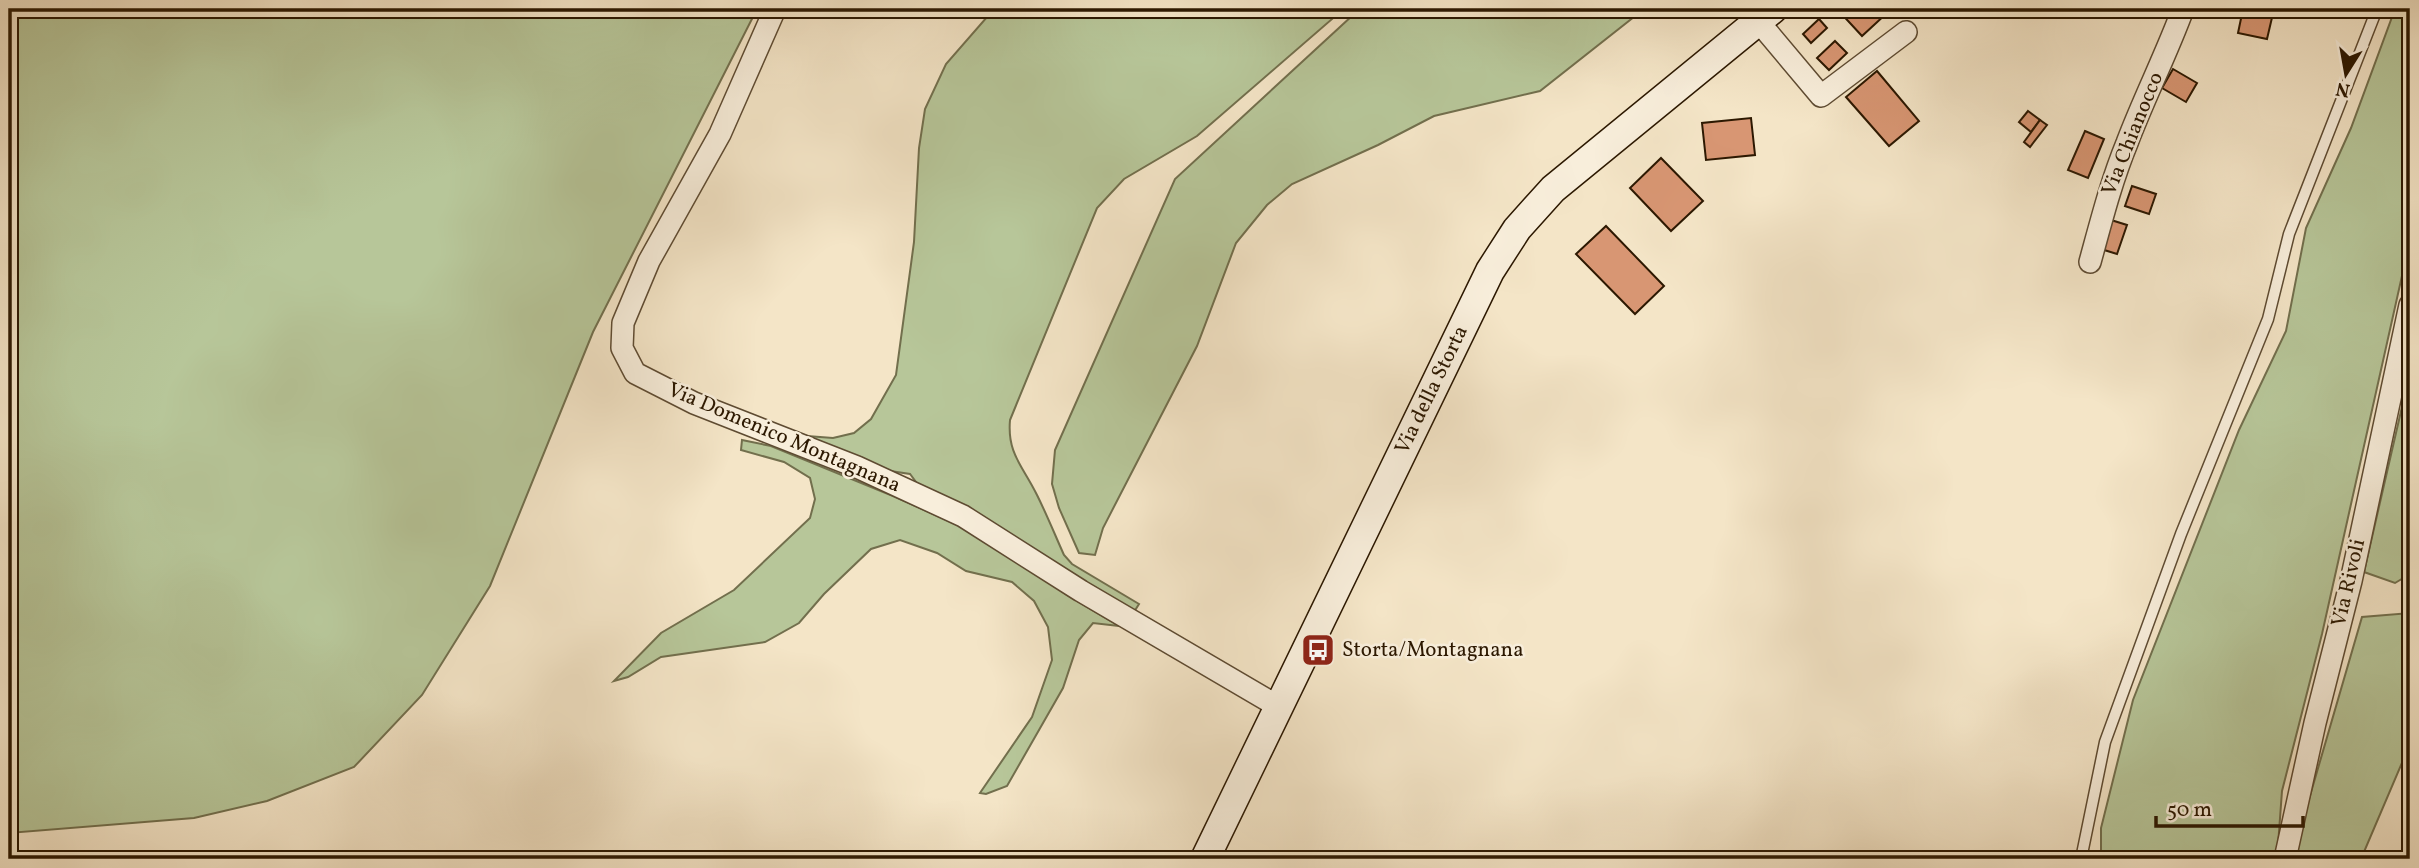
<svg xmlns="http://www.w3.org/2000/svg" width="2419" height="868" viewBox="0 0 2419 868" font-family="Vollkorn,serif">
	<rect width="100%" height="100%" fill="#f4e5c7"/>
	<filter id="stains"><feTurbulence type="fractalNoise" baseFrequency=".00286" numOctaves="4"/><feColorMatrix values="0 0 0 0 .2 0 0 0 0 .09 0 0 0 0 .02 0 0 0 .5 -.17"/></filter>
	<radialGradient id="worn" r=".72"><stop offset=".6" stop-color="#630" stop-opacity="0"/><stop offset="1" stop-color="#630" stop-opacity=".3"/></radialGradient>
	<!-- green -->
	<g fill="#b7c699" stroke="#726f4d" stroke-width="2">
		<path d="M9,9H757L593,332L490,586L422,695L354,767L267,801L194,818L9,833Z"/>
		<path d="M994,9H1338L1339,13L1197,136L1124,179L1097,208L1010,420C1007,454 1023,466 1037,495C1047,515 1055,535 1064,555L1072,564L1139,604L1134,612L922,490L910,474L877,469L783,428L807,436L833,438L854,433L871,419L896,375L914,242L919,148L925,109L946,64Z"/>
		<path d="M1403,9H1644L1540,91L1434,116L1378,145L1292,184L1267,205L1236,243L1197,346L1103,528L1095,555L1079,553L1059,508L1052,484L1055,450L1175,179L1353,15Z"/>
		<path d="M2395,9H2410V240L2322,634L2282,791L2277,859H2101V828L2133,700L2239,430L2286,331L2306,228L2351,128Z"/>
		<path d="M2410,372V574L2395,583L2364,572Z"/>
		<path d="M742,440L771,446L893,496L989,539L1067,595L1119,626L1093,623L1079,640L1063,688L1007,786L986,794L980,793L1032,717L1052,660L1048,627L1034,601L1012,582L966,571L937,553L900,540L871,549L824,594L799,623L765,642L661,657L628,677L614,681L661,633L734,590L810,518L815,499L810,478L784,462L741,450Z"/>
		<path d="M2410,613V744L2361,859H2295L2298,837L2362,617Z"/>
	</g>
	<!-- building -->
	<g fill="#d89673" stroke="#2c1801" stroke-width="2">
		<path d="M1837,9H1883L1887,13L1862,36Z"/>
		<path d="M2243,9H2274L2267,39L2238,33Z"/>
		<path d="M1819,19L1827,28L1811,43L1803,34Z"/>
		<path d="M1835,41L1847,53L1829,70L1817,58Z"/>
		<path d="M2173,69L2197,83L2186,102L2162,88Z"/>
		<path d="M1877,71L1919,121L1889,146L1846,97Z"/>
		<path d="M2028,111L2040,120L2031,132L2019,122Z"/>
		<path d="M1751,118L1755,155L1706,160L1702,123Z"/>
		<path d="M2040,120L2047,125L2030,147L2024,142Z"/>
		<path d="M2085,131L2104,139L2088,178L2068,170Z"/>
		<path d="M1661,158L1703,201L1671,231L1630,188Z"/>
		<path d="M2132,186L2156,194L2149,214L2125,206Z"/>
		<path d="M2111,220L2127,225L2117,254L2101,249Z"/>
		<path d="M1606,226L1664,286L1635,314L1576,254Z"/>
	</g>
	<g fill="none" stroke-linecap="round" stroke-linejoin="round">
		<defs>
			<path id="lane" d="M2081,859L2105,742L2181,534L2268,319L2289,234L2377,9"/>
			<g id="street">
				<path d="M775,9L720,134L649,261L623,323L622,348L635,373L694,403L857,467L963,516L1081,591L1279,707"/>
				<path d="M1758,21L1821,96L1906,32"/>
				<path d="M2090,262C2101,222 2111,182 2127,143C2144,98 2166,55 2183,9"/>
				<path d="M2285,859L2315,723L2351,581L2410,305"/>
			</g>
			<path id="secondary" d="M1205,859L1490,271L1517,229L1553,189L1773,9"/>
		</defs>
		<!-- lane casing -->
		<use href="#lane" stroke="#5e4b32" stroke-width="13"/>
		<!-- street casing -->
		<use href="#street" stroke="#5e4b32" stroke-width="24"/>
		<!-- secondary casing -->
		<use href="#secondary" stroke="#2c1801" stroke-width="31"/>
		<!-- lane -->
		<use href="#lane" stroke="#f8eedb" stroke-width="10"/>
		<!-- street -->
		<use href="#street" stroke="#f8eedb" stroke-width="21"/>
		<!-- secondary -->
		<use href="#secondary" stroke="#f8eedb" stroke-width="28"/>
	</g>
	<!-- icons -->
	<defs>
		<symbol id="bus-square" viewBox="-11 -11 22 22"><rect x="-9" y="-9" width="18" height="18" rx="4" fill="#8f2418" stroke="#f8eedb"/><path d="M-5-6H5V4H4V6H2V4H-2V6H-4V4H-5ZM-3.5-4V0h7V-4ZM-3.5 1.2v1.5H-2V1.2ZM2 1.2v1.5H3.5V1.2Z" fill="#fff"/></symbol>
	</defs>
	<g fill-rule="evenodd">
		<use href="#bus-square" x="1299" y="631" width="38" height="38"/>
	</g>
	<g text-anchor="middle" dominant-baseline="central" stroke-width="5" stroke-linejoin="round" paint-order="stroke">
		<!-- street labels -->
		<g font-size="21" fill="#2c1801" stroke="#f8eedb">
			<text transform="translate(2133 134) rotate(-68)">Via Chianocco</text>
			<text transform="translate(1432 390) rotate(-64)">Via della Storta</text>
			<text transform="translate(784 438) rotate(23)">Via Domenico Montagnana</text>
			<text transform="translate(2349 583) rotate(-77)">Via Rivoli</text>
		</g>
		<!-- poi labels -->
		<g font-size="21" fill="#2c1801" stroke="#f8eedb" text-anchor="start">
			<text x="1342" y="650">Storta/Montagnana</text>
		</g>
	</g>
	<!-- margin -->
	<rect width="2419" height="868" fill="none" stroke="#f4e5c7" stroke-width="35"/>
	<rect x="10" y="10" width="2398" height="847" fill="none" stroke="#2c1801" stroke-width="3.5"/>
	<rect x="18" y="18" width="2384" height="833" fill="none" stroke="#2c1801" stroke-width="2"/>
	<!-- north arrow -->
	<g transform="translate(2346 74) rotate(191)" stroke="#f8eedb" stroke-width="5" paint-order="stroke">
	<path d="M0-5L12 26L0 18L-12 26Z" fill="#2c1801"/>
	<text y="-10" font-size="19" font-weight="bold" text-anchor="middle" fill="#2c1801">N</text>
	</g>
	<!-- scale -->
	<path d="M2156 816v10h147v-10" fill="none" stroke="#2c1801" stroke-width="3.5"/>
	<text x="2167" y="816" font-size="21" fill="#2c1801" stroke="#f8eedb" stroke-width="5" paint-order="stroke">50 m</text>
	<rect width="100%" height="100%" filter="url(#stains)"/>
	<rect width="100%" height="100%" fill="url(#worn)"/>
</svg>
